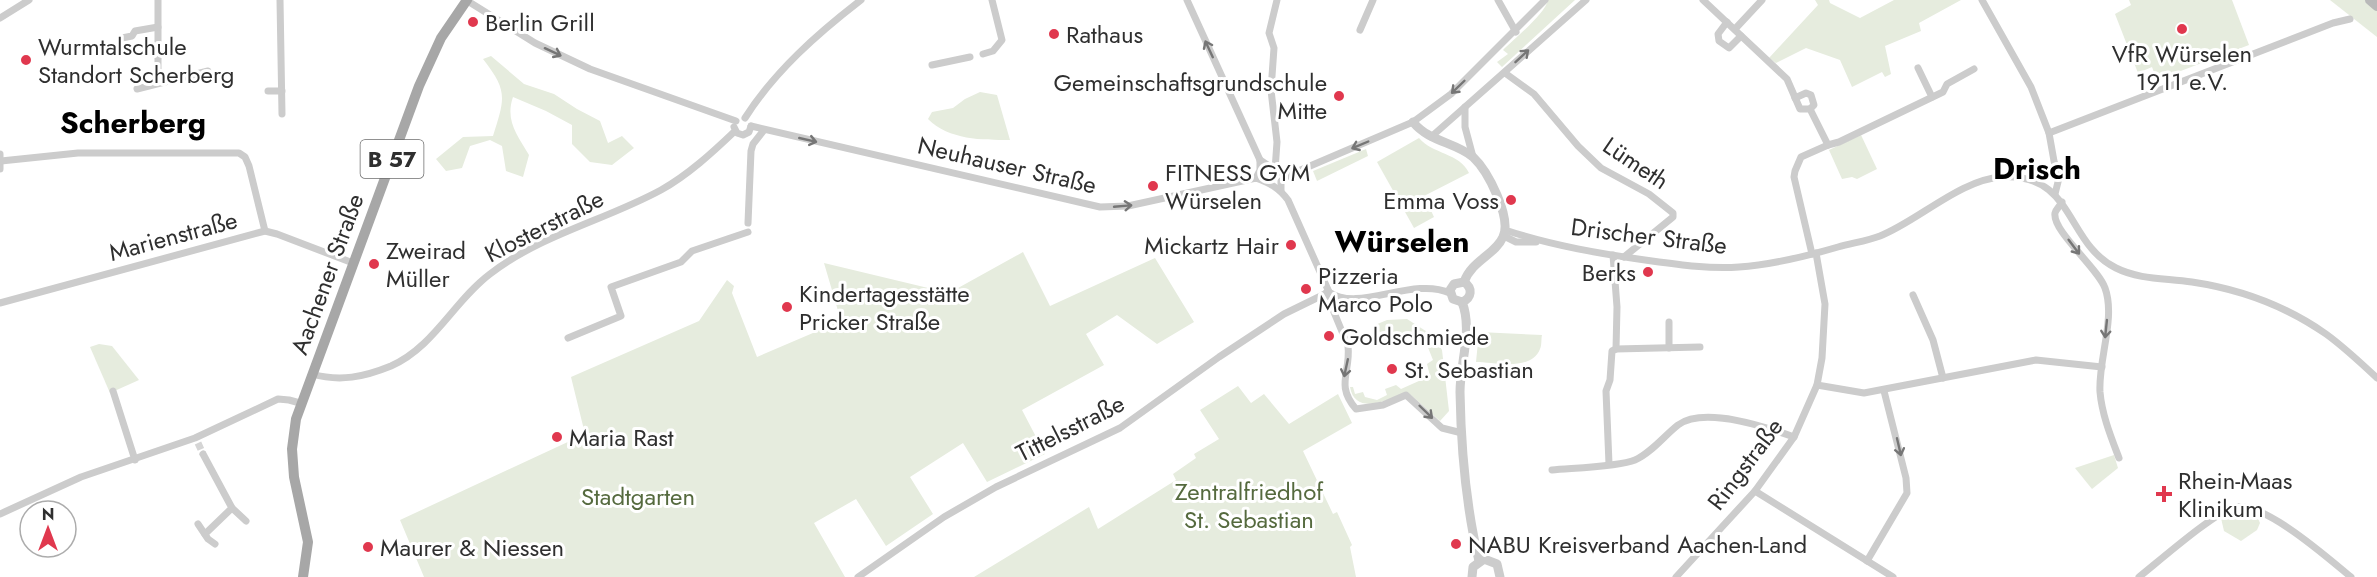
<svg xmlns="http://www.w3.org/2000/svg" width="2377" height="577" viewBox="0 0 2377 577" font-family="Jost,sans-serif">
	<rect width="100%" height="100%" fill="#fff"/>
	<!-- green -->
	<g fill="#e6ecde">
		<path d="M1548,0H1575L1502,67L1497,62L1508,54L1503,50C1515,38 1545,14 1548,0Z"/>
		<path d="M1815,0H1829L1830,3L1860,18L1894,0H1961L1919,23L1921,31L1885,46L1891,74L1885,77L1882,72L1852,87L1840,60L1806,48L1776,63L1769,58L1818,5Z"/>
		<path d="M2129,0H2232L2249,45L2157,80L2152,67L2138,73L2115,14L2131,5Z"/>
		<path d="M2330,0H2377V37Z"/>
		<path d="M491,56L524,84L554,94L577,109L600,121L608,143L622,136L634,148L612,165L590,162L572,144V125L546,111L513,97C505,120 517,135 529,155L523,177L506,171L502,146L490,140L470,146L462,168L446,171L436,159L463,137L493,136C505,98 508,91 483,59Z"/>
		<path d="M980,92L997,95L1010,140C982,140 949,140 928,119L932,112L953,108L965,99Z"/>
		<path d="M1861,135L1877,169L1857,179L1852,177L1842,179L1829,150Z"/>
		<path d="M1419,138C1432,154 1460,153 1469,173L1424,196L1434,217L1414,228L1377,162Z"/>
		<path d="M1366,149L1368,156L1317,181L1313,171Z"/>
		<path d="M1023,252L1050,306L1155,258L1194,322L1157,344L1117,315L1086,334L1104,365L1022,410L1045,454L987,482L963,443L910,477L933,514L886,546L856,499L814,523L845,577H424L400,520L585,434L571,377L699,321L727,280L734,286L732,293L757,357L841,321L824,263L949,293Z"/>
		<path d="M1407,319L1432,335L1442,350L1449,411L1440,421L1411,395L1405,393C1388,400 1355,416 1350,387H1353L1355,394L1363,392L1365,397L1377,400L1387,395L1385,389L1396,385L1401,389L1430,376L1427,364L1433,360L1427,345L1420,346L1412,336L1389,346L1375,325L1387,320Z"/>
		<path d="M1479,332L1542,335C1541,339 1542,345 1540,349C1531,372 1494,362 1476,362Z"/>
		<path d="M99,344L112,346L139,380L110,393L90,347Z"/>
		<path d="M1238,386L1251,403L1264,394L1289,424L1338,394L1352,423L1303,451L1333,514L1337,512L1352,545L1350,547L1356,577H974L1089,507L1098,529L1176,480L1173,474L1196,458L1194,454L1219,439L1200,410Z"/>
		<path d="M2114,455L2118,468L2092,489L2075,468Z"/>
		<path d="M2245,511L2257,516L2260,523L2257,530L2241,541L2224,531L2221,518L2232,512Z"/>
	</g>
	<g fill="none" stroke-linecap="round" stroke-linejoin="round">
		<!-- minor-tunnel -->
		<path stroke="#d5d5d5" stroke-width="7" stroke-dasharray="7 3.5" stroke-linecap="butt" d="M198,443L203,454"/>
		<!-- minor -->
		<g stroke="#ccc" stroke-width="7">
			<path d="M158,0V83"/>
			<path d="M280,0L282,114"/>
			<path d="M466,0L535,43L590,69L736,121"/>
			<path d="M1187,0L1260,160V170L1256,178"/>
			<path d="M1498,0L1516,32"/>
			<path d="M1703,0L1787,79L1800,109H1810L1828,145"/>
			<path d="M1982,0L2031,87L2049,133L2054,161L2059,178L2055,194"/>
			<path d="M0,18L29,0"/>
			<path d="M1727,22L1718,34L1719,41L1729,48L1741,36"/>
			<path d="M1735,29L1762,0"/>
			<path d="M1360,30L1373,0"/>
			<path d="M122,38L132,36L135,31L158,27"/>
			<path d="M983,54L993,51L1002,40L992,0"/>
			<path d="M932,65L970,57"/>
			<path d="M1918,68L1932,97"/>
			<path d="M1505,73L1534,94L1578,146L1601,168L1649,194L1673,213V217L1624,257"/>
			<path d="M137,89L208,71"/>
			<path d="M268,91H282"/>
			<path d="M1795,98L1806,93L1811,95L1814,105L1810,109"/>
			<path d="M1465,107V127L1473,157"/>
			<path d="M745,118C775,71 817,34 861,0"/>
			<path d="M751,126L1100,207L1128,206L1256,178"/>
			<path d="M734,127L737,133L743,135L749,132L751,126"/>
			<path d="M2049,133L2333,23L2350,19"/>
			<path d="M1431,137L1586,0"/>
			<path d="M0,154V169"/>
			<path d="M1260,160L1275,170L1289,175"/>
			<path d="M1,161L78,153H239L245,157L249,166L265,231"/>
			<path d="M1275,170L1277,142L1271,90L1274,48L1269,33L1277,0"/>
			<path d="M1256,178C1270,183 1279,188 1288,200L1329,292C1359,313 1412,276 1450,293"/>
			<path d="M1281,191V181L1289,175L1413,122L1451,94L1545,0"/>
			<path d="M2062,202C2060,206 2056,209 2055,213C2052,231 2098,268 2105,288C2116,318 2098,360 2100,392C2102,415 2111,437 2119,458"/>
			<path d="M748,223L751,151L753,144L764,130"/>
			<path d="M1505,230C1553,246 1602,254 1652,261C1681,265 1710,269 1739,267C1772,265 1807,256 1838,247C1852,243 1867,241 1880,236C1918,221 1961,179 2002,177C2075,173 2065,243 2116,268C2140,280 2166,278 2192,282C2239,289 2286,306 2326,334C2344,347 2361,363 2377,378"/>
			<path d="M1504,236L1516,242H1536"/>
			<path d="M1812,254L1794,177L1795,171L1801,157L1828,145L1839,142L1943,92L1947,84L1974,69"/>
			<path d="M1613,255L1617,307L1616,349"/>
			<path d="M1326,293L1348,346C1351,372 1335,385 1356,409L1383,405L1406,395L1442,428L1462,433"/>
			<path d="M1913,295L1933,340L1943,378"/>
			<path d="M0,303L265,231L277,234L353,263"/>
			<path d="M1669,322V348"/>
			<path d="M568,338L621,316L611,287L681,262L692,251L748,232"/>
			<path d="M312,374C340,382 364,377 391,366C434,347 454,301 490,274C540,235 606,220 661,190C688,175 713,152 735,131"/>
			<path d="M1817,385L1864,393L2036,360L2102,367"/>
			<path d="M113,391L135,460"/>
			<path d="M203,454L232,508L205,534"/>
			<path d="M1609,464L1606,391L1610,380L1612,351L1616,349L1700,347"/>
			<path d="M1552,470C1572,468 1618,467 1635,460C1651,453 1664,436 1678,425C1704,406 1766,427 1794,437"/>
			<path d="M1755,491L1893,577"/>
			<path d="M232,508L246,521"/>
			<path d="M0,514L81,477L195,438L278,399L289,400L300,403"/>
			<path d="M198,524L208,539L215,544"/>
			<path d="M1867,561L1907,493L1906,478L1884,391"/>
			<path d="M858,577L944,517L996,487L1120,428L1219,357L1284,314L1329,292"/>
			<path d="M1676,577L1755,491L1794,437L1817,385L1822,358L1825,304L1816,253"/>
			<path d="M2139,577C2158,562 2216,511 2235,507C2264,501 2329,559 2351,577"/>
		</g>
		<!-- tertiary -->
		<g stroke="#ccc" stroke-width="9">
			<path d="M1413,122C1429,142 1455,142 1473,157C1488,171 1512,218 1503,237C1495,255 1472,260 1464,282"/>
			<path d="M1462,302C1473,330 1460,363 1460,392C1461,448 1466,507 1479,561"/>
			<path d="M1462,302L1453,299L1450,290L1454,284L1464,282"/>
			<path d="M1462,302C1472,298 1473,288 1464,282"/>
			<path d="M1472,577L1473,567L1484,559L1497,564L1500,577"/>
		</g>
		<!-- secondary -->
		<path stroke="#b9b9b9" stroke-width="10" d="M2370,0L2377,6"/>
		<!-- primary -->
		<path stroke="#a7a7a7" stroke-width="10" d="M303,577L308,542L294,477L292,449L296,419L419,86L441,38L467,0"/>
	</g>
	<!-- one-way arrows -->
	<defs><path id="oneway-shaft" d="M-6 0H5M1.5-3L5.5 0L1.5 3" fill="none" stroke-width="1.6" stroke-linecap="round" stroke-linejoin="round" transform="scale(1.5)"/></defs>
	<g stroke="#767676">
		<use href="#oneway-shaft" transform="translate(1209 49) rotate(-115)"/>
		<use href="#oneway-shaft" transform="translate(553 52) rotate(25)"/>
		<use href="#oneway-shaft" transform="translate(1522 56) rotate(-43)"/>
		<use href="#oneway-shaft" transform="translate(1458 87) rotate(136)"/>
		<use href="#oneway-shaft" transform="translate(808 140) rotate(13)"/>
		<use href="#oneway-shaft" transform="translate(1360 145) rotate(157)"/>
		<use href="#oneway-shaft" transform="translate(1123 206) rotate(-5)"/>
		<use href="#oneway-shaft" transform="translate(2074 247) rotate(53)"/>
		<use href="#oneway-shaft" transform="translate(2106 329) rotate(96)"/>
		<use href="#oneway-shaft" transform="translate(1346 368) rotate(102)"/>
		<use href="#oneway-shaft" transform="translate(1426 412) rotate(44)"/>
		<use href="#oneway-shaft" transform="translate(1899 447) rotate(77)"/>
	</g>
	<!-- markers -->
	<g fill="#e0384e" stroke="#fff" stroke-width="2">
		<circle cx="473" cy="22" r="6"/>
		<circle cx="2182" cy="29" r="6"/>
		<circle cx="1054" cy="34" r="6"/>
		<circle cx="26" cy="60" r="6"/>
		<circle cx="1339" cy="96" r="6"/>
		<circle cx="1153" cy="186" r="6"/>
		<circle cx="1511" cy="200" r="6"/>
		<circle cx="1291" cy="245" r="6"/>
		<circle cx="374" cy="264" r="6"/>
		<circle cx="1648" cy="272" r="6"/>
		<circle cx="1306" cy="289" r="6"/>
		<circle cx="787" cy="307" r="6"/>
		<circle cx="1329" cy="336" r="6"/>
		<circle cx="1392" cy="369" r="6"/>
		<circle cx="557" cy="437" r="6"/>
		<path d="M2161 485h6v6h6v6h-6v6h-6v-6h-6v-6h6z"/>
		<circle cx="1456" cy="544" r="6"/>
		<circle cx="368" cy="547" r="6"/>
	</g>
	<g text-anchor="middle" dominant-baseline="central" stroke-width="6" stroke-linejoin="round" paint-order="stroke">
		<!-- shield labels -->
		<rect fill="#fff" stroke="#6d6d6d" stroke-width="1.5" x="360.5" y="140" width="63" height="38" rx="4.5"/>
		<g font-size="22" font-weight="bold" fill="#2f2f2f">
			<text x="392" y="159">B 57</text>
		</g>
		<!-- poi labels -->
		<g font-size="24" fill="#2f2f2f" stroke="#fff" text-anchor="start">
			<text x="485" y="22">Berlin Grill</text>
			<text x="1066" y="34">Rathaus</text>
			<text x="38" y="46">Wurmtalschule<tspan x="38" dy="28">Standort Scherberg</tspan></text>
			<text x="2182" y="53" text-anchor="middle">VfR Würselen<tspan x="2182" dy="28">1911 e.V.</tspan></text>
			<text x="1327" y="82" text-anchor="end">Gemeinschaftsgrundschule<tspan x="1327" dy="28">Mitte</tspan></text>
			<text x="1165" y="172">FITNESS GYM<tspan x="1165" dy="28">Würselen</tspan></text>
			<text x="1499" y="200" text-anchor="end">Emma Voss</text>
			<text x="1279" y="245" text-anchor="end">Mickartz Hair</text>
			<text x="386" y="250">Zweirad<tspan x="386" dy="28">Müller</tspan></text>
			<text x="1636" y="272" text-anchor="end">Berks</text>
			<text x="1318" y="275">Pizzeria<tspan x="1318" dy="28">Marco Polo</tspan></text>
			<text x="799" y="293">Kindertagesstätte<tspan x="799" dy="28">Pricker Straße</tspan></text>
			<text x="1341" y="336">Goldschmiede</text>
			<text x="1404" y="369">St. Sebastian</text>
			<text x="569" y="437">Maria Rast</text>
			<text x="2178" y="480">Rhein-Maas<tspan x="2178" dy="28">Klinikum</tspan></text>
			<text x="1468" y="544">NABU Kreisverband Aachen-Land</text>
			<text x="380" y="547">Maurer &amp; Niessen</text>
		</g>
		<!-- street labels -->
		<g font-size="24" fill="#2f2f2f" stroke="#fff">
			<text transform="translate(1636 163) rotate(34)">Lümeth</text>
			<text transform="translate(1007 165) rotate(13)">Neuhauser Straße</text>
			<text transform="translate(544 226) rotate(-27)">Klosterstraße</text>
			<text transform="translate(173 236) rotate(-15)">Marienstraße</text>
			<text transform="translate(1649 236) rotate(7)">Drischer Straße</text>
			<text transform="translate(327 274) rotate(-70)">Aachener Straße</text>
			<text transform="translate(1070 428) rotate(-27)">Tittelsstraße</text>
			<text transform="translate(1745 464) rotate(-53)">Ringstraße</text>
		</g>
		<!-- park labels -->
		<g font-size="24" fill="#556a3e" stroke="#fff">
			<text x="1249" y="491">Zentralfriedhof<tspan x="1249" dy="28">St. Sebastian</tspan></text>
			<text x="638" y="496">Stadtgarten</text>
		</g>
		<!-- district labels -->
		<g font-size="30" font-weight="bold" fill="#000" stroke="#fff">
			<text x="133" y="122">Scherberg</text>
			<text x="2037" y="168">Drisch</text>
			<text x="1402" y="241">Würselen</text>
		</g>
	</g>
	<!-- north arrow -->
	<g transform="translate(48 529)"><circle r="28" fill="#ffffff" stroke="#acacac" stroke-width="1.5"/>
	<path d="M0-4.5L10 22L0 15L-10 22Z" fill="#e0384e"/>
	<text y="-9" font-size="16" font-weight="bold" text-anchor="middle" fill="#2f2f2f">N</text>
	</g>
</svg>
